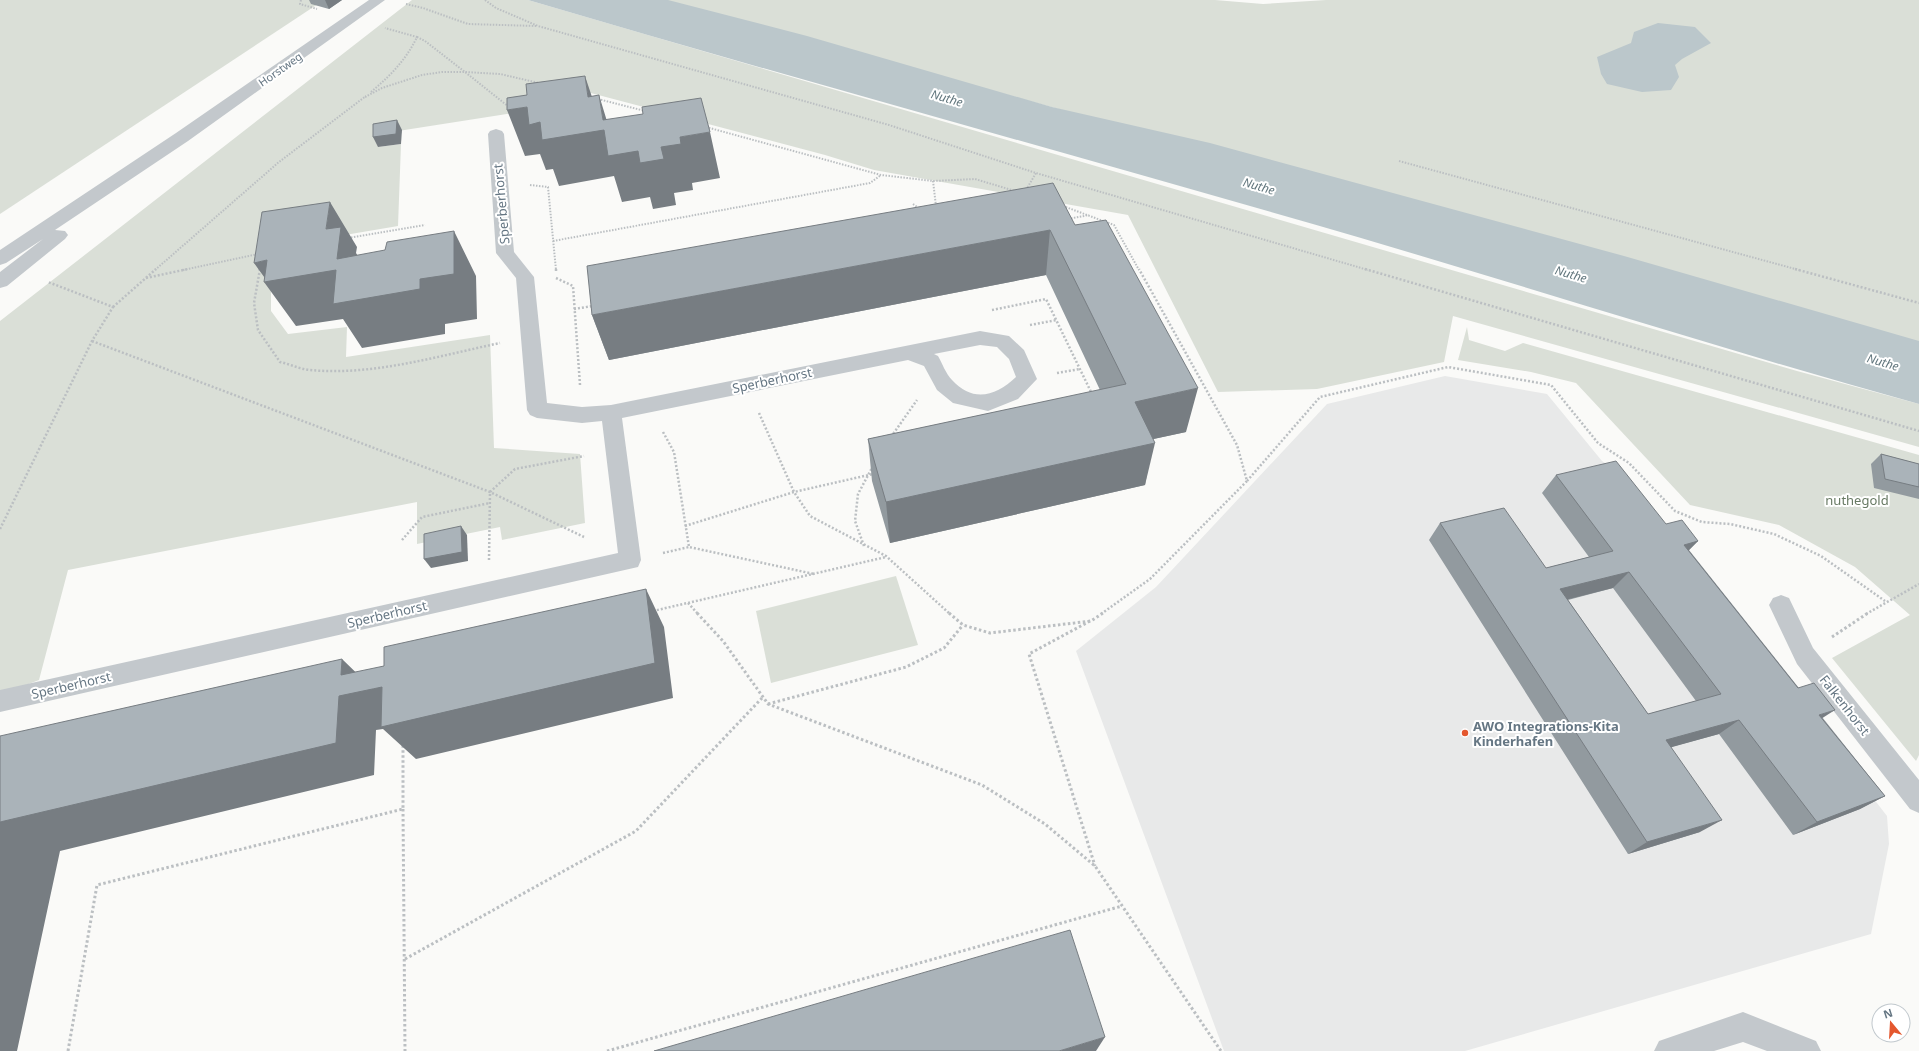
<svg xmlns="http://www.w3.org/2000/svg" width="1919" height="1051" viewBox="0 0 1919 1051" font-family="'Noto Sans',sans-serif">
	<rect width="100%" height="100%" fill="#fafaf8"/>
	<!-- built -->
	<path fill="#e8e9e9" d="M1445,376L1547,394L1602,461L1625,477L1887,816L1889,844L1871,934L1465,1051H1224L1076,651L1156,587L1327,404Z"/>
	<!-- green -->
	<g fill="#dadfd7">
		<path d="M0,0H324L0,214Z"/>
		<path d="M412,0H528L1797,371L1919,404V447L1453,316L1444,362L1317,389L1218,392L1128,215L874,170L825,155L549,82L526,111L379,134L378,147L401,144L398,226L280,246L271,254V311L288,334L347,327L346,357L490,335L494,448L580,454L585,523L502,540L500,527L417,544V502L68,570L39,680L0,695V321Z"/>
		<path d="M665,0H1215L1263,4L1326,0H1919V347Z"/>
		<path d="M1467,327L1469,340L1505,351L1523,343L1919,455V755L1916,761L1832,658L1910,615L1855,567L1779,525L1690,505L1576,383L1531,372L1458,360Z"/>
		<path d="M896,576L918,645L771,683L756,611Z"/>
	</g>
	<!-- water -->
	<g fill="#bbc7cb">
		<path d="M528,0H668L807,36L1052,107L1210,143L1624,256L1919,341V404C1732,352 1547,293 1361,238C1083,157 805,82 528,0Z"/>
		<path d="M1658,23L1695,27L1711,43L1682,59L1675,65L1679,77L1671,90L1642,92L1607,84L1601,74L1597,57L1631,43L1634,32Z"/>
	</g>
	<g fill="none" stroke-linecap="round" stroke-linejoin="round">
		<!-- path-far2 -->
		<g stroke="#bbbfc2" stroke-width="2" stroke-dasharray="1.5 1.5" stroke-linecap="butt">
			<path d="M301,0L300,4L317,9"/>
			<path d="M485,0L496,8L538,26L889,125L1036,173L1368,270"/>
			<path d="M406,4L423,8L468,24L536,26"/>
			<path d="M417,37L425,41L465,72L500,74L539,83"/>
			<path d="M371,92C390,76 406,60 417,37L385,28"/>
			<path d="M365,97L382,88L422,75L442,72H465L509,107"/>
			<path d="M598,99L645,111"/>
			<path d="M706,127L881,175L933,181L975,179L1015,191"/>
			<path d="M1399,161L1799,270"/>
			<path d="M933,181L936,206"/>
			<path d="M530,185L548,187L556,270"/>
			<path d="M1026,190L1036,173"/>
			<path d="M913,204L920,209"/>
			<path d="M1063,206L1114,225L1139,270"/>
			<path d="M1068,219L1089,215"/>
			<path d="M348,238L425,225"/>
			<path d="M553,241L870,183L881,175"/>
			<path d="M155,270L279,162L366,96"/>
			<path d="M183,270L258,254"/>
			<path d="M259,270L260,267"/>
		</g>
		<!-- path-far1 -->
		<g stroke="#bbbfc2" stroke-width="2.5" stroke-dasharray="2 2" stroke-linecap="butt">
			<path d="M260,269L254,303L258,330L280,362C290,364 299,369 310,370C373,376 438,356 500,343"/>
			<path d="M556,269V271"/>
			<path d="M1365,269L1919,431"/>
			<path d="M1795,269L1919,303"/>
			<path d="M146,278L188,269"/>
			<path d="M556,278L573,286L580,385"/>
			<path d="M113,307L156,269"/>
			<path d="M574,309L593,306"/>
			<path d="M992,310L1046,299L1092,394"/>
			<path d="M1030,325L1057,320"/>
			<path d="M92,341L490,492L584,537"/>
			<path d="M1057,373L1080,369"/>
			<path d="M759,413L794,492L810,516L886,556L950,614"/>
			<path d="M663,432L674,452L689,547L814,574"/>
			<path d="M891,437L917,400"/>
			<path d="M1247,481L1320,397L1448,367L1551,385L1598,443L1629,463L1675,511L1702,522L1730,524L1774,534L1821,556L1885,601"/>
			<path d="M685,526L794,492L873,474"/>
			<path d="M0,529L92,341L113,307L48,282"/>
			<path d="M402,540L422,517L490,503"/>
			<path d="M864,546L855,521L858,494L873,466"/>
			<path d="M663,553L689,547"/>
			<path d="M489,560L490,492L515,469L584,456"/>
			<path d="M688,603L698,614"/>
			<path d="M653,611L886,557"/>
			<path d="M1101,614L1150,579L1247,481L1237,445L1139,269"/>
			<path d="M1866,614L1919,584"/>
		</g>
		<!-- path -->
		<g stroke="#bbbfc2" stroke-width="3" stroke-dasharray="2.5 2.5" stroke-linecap="butt">
			<path d="M697,613L723,641L768,704L982,785L1045,824L1095,866L1221,1051"/>
			<path d="M949,613L963,625L990,633L1091,621L1103,613"/>
			<path d="M1090,621L1029,654L1095,866"/>
			<path d="M1832,637L1868,613"/>
			<path d="M768,704L906,667L944,648L963,625"/>
			<path d="M403,809L405,1051"/>
			<path d="M405,959L636,831L762,698"/>
			<path d="M68,1051L97,885L403,809V745"/>
			<path d="M607,1051L1122,906"/>
		</g>
		<!-- minor -->
		<g fill="#c3c8cc" fill-rule="evenodd">
			<path d="M369,0H385L188,141L55,230L65,231L68,235L65,239L7,286L0,288V272L43,239L6,263L0,265V250L176,133Z"/>
			<path d="M496,129L502,131L504,134L514,252L534,277L547,403L582,407L611,405L980,331L1009,336L1024,350L1037,379L1018,399L988,411L953,403L937,390L924,366L908,360L622,418L641,560L638,567L0,712V690L618,553L602,421L582,423L537,418L530,415L527,410L516,278L496,253L488,134L490,131ZM980,345L997,347L1009,359L1016,377C996,396 973,403 952,380C946,374 942,363 938,356L934,354Z"/>
			<path d="M1781,595L1789,598L1813,648L1919,780V813L1910,809L1797,664L1769,605L1773,598Z"/>
			<path d="M1743,1012L1816,1041L1821,1051H1767L1743,1042L1714,1051H1654L1659,1041Z"/>
		</g>
	</g>
	<!-- wall -->
	<g fill="#929a9f" fill-rule="evenodd">
		<path d="M309,0H342L329,9L311,4Z"/>
		<path d="M1075,225L1186,432L1153,439L1145,485L890,543L872,481L868,439L1100,390L1046,275L609,360L592,315Z"/>
		<path d="M1881,454L1919,464V499L1874,488L1871,464Z"/>
		<path d="M1556,475L1666,524L1698,541L1689,550L1885,796L1860,809L1793,835L1719,734L1671,747L1700,832L1628,854L1429,540L1440,523L1546,568L1589,557L1542,493ZM1613,588L1696,701L1648,714L1568,600Z"/>
	</g>
	<!-- shaded-wall -->
	<g fill="#777d82">
		<path d="M325,0H342L329,9Z"/>
		<path d="M585,76L600,121L603,120L599,95L613,141L661,147L680,137L710,132L720,178L692,183L693,190L674,193L676,205L653,209L650,197L622,202L614,176L559,186L553,169L546,170L540,154L525,156L507,110L527,107L540,122L588,97Z"/>
		<path d="M397,120L402,130L401,144L378,147L373,137Z"/>
		<path d="M330,202L357,247L356,253L368,272L420,279L454,231L476,276L477,319L445,324V334L362,348L343,319L296,326L264,282L267,281L254,263L267,260L337,259L326,229Z"/>
		<path d="M1050,230L1046,275L609,360L592,315Z"/>
		<path d="M1198,388L1186,432L1126,445L1135,402Z"/>
		<path d="M1155,443L1145,485L890,543L886,502Z"/>
		<path d="M461,526L467,535L468,561L431,568L424,559Z"/>
		<path d="M1698,541L1681,558L1684,545Z"/>
		<path d="M1629,572L1613,588L1545,605L1560,589Z"/>
		<path d="M646,589L664,627L673,698L416,759L383,729L376,730L374,775L60,851L17,1051H0V822L339,696L342,659L373,689Z"/>
		<path d="M1835,710L1813,724L1819,715Z"/>
		<path d="M1739,720L1719,734L1647,754L1666,740Z"/>
		<path d="M1885,796L1860,809L1793,835L1817,822Z"/>
		<path d="M1722,820L1700,832L1628,854L1647,842Z"/>
		<path d="M1105,1037L1096,1051H1059Z"/>
	</g>
	<!-- building -->
	<g fill="#aab3b9" stroke="#777d82" fill-rule="evenodd">
		<path d="M585,76L588,97L599,95L603,120L643,114L642,107L701,98L710,132L680,137L681,144L661,147L664,159L640,163L638,151L608,156L604,130L542,140L540,122L529,125L527,107L507,110V98L527,95L526,84Z"/>
		<path d="M397,120L396,134L373,137V124Z"/>
		<path d="M1053,183L1075,225L1106,220L1198,388L1135,402L1155,443L886,502L868,439L1126,384L1050,230L592,315L587,266Z"/>
		<path d="M330,202L326,229L341,227L337,259L385,250L387,242L454,231V274L420,279V289L333,304L336,270L264,282L267,260L254,263L262,212Z"/>
		<path d="M1881,454L1919,464V487L1885,479Z"/>
		<path d="M1616,461L1666,524L1682,520L1698,541L1684,545L1798,688L1814,683L1835,710L1819,715L1885,796L1817,822L1739,720L1666,740L1722,820L1647,842L1440,523L1504,508L1546,568L1613,551L1556,475ZM1629,572L1721,694L1648,714L1560,589Z"/>
		<path d="M461,526L462,552L424,559V534Z"/>
		<path d="M646,589L655,663L381,727L382,687L339,696L336,743L0,822V736L342,659L341,675L384,666V647Z"/>
		<path d="M1070,930L1105,1037L1059,1051H654Z"/>
	</g>
	<!-- markers -->
	<circle fill="#e4572e" stroke="#fff" stroke-width="1.5" cx="1465" cy="733" r="4"/>
	<g text-anchor="middle" dominant-baseline="central" stroke-width="4" stroke-linejoin="round" paint-order="stroke">
		<!-- far-street labels -->
		<g font-size="11" fill="#657683" stroke="#fff">
			<text transform="translate(280 69) rotate(-35)">Horstweg</text>
		</g>
		<!-- far-water labels -->
		<g font-size="12" font-style="italic" fill="#60757c" stroke="#fff">
			<text transform="translate(947 98) rotate(16)">Nuthe</text>
			<text transform="translate(1259 186) rotate(16)">Nuthe</text>
			<text transform="translate(1571 274) rotate(16)">Nuthe</text>
			<text transform="translate(1883 362) rotate(16)">Nuthe</text>
		</g>
		<!-- street labels -->
		<g font-size="13" fill="#657683" stroke="#fff">
			<text transform="translate(501 204) rotate(-95)">Sperberhorst</text>
			<text transform="translate(772 380) rotate(-12)">Sperberhorst</text>
			<text transform="translate(387 614) rotate(-13)">Sperberhorst</text>
			<text transform="translate(71 685) rotate(-13)">Sperberhorst</text>
			<text transform="translate(1845 705) rotate(52)">Falkenhorst</text>
		</g>
		<!-- park labels -->
		<g font-size="13" fill="#687a64" stroke="#fff">
			<text x="1857" y="500">nuthegold</text>
		</g>
		<!-- poi labels -->
		<g font-size="13" font-weight="bold" fill="#657683" stroke="#fff" text-anchor="start">
			<text x="1473" y="726">AWO Integrations-Kita<tspan x="1473" dy="15">Kinderhafen</tspan></text>
		</g>
	</g>
	<!-- north arrow -->
	<g transform="translate(1891 1023) rotate(342)"><circle r="19" fill="#ffffff" stroke="#c1c8cd"/>
	<path d="M0-3L7 15L0 10L-7 15Z" fill="#e4572e"/>
	<text y="-6" font-size="11" font-weight="bold" text-anchor="middle" fill="#657683">N</text>
	</g>
</svg>
